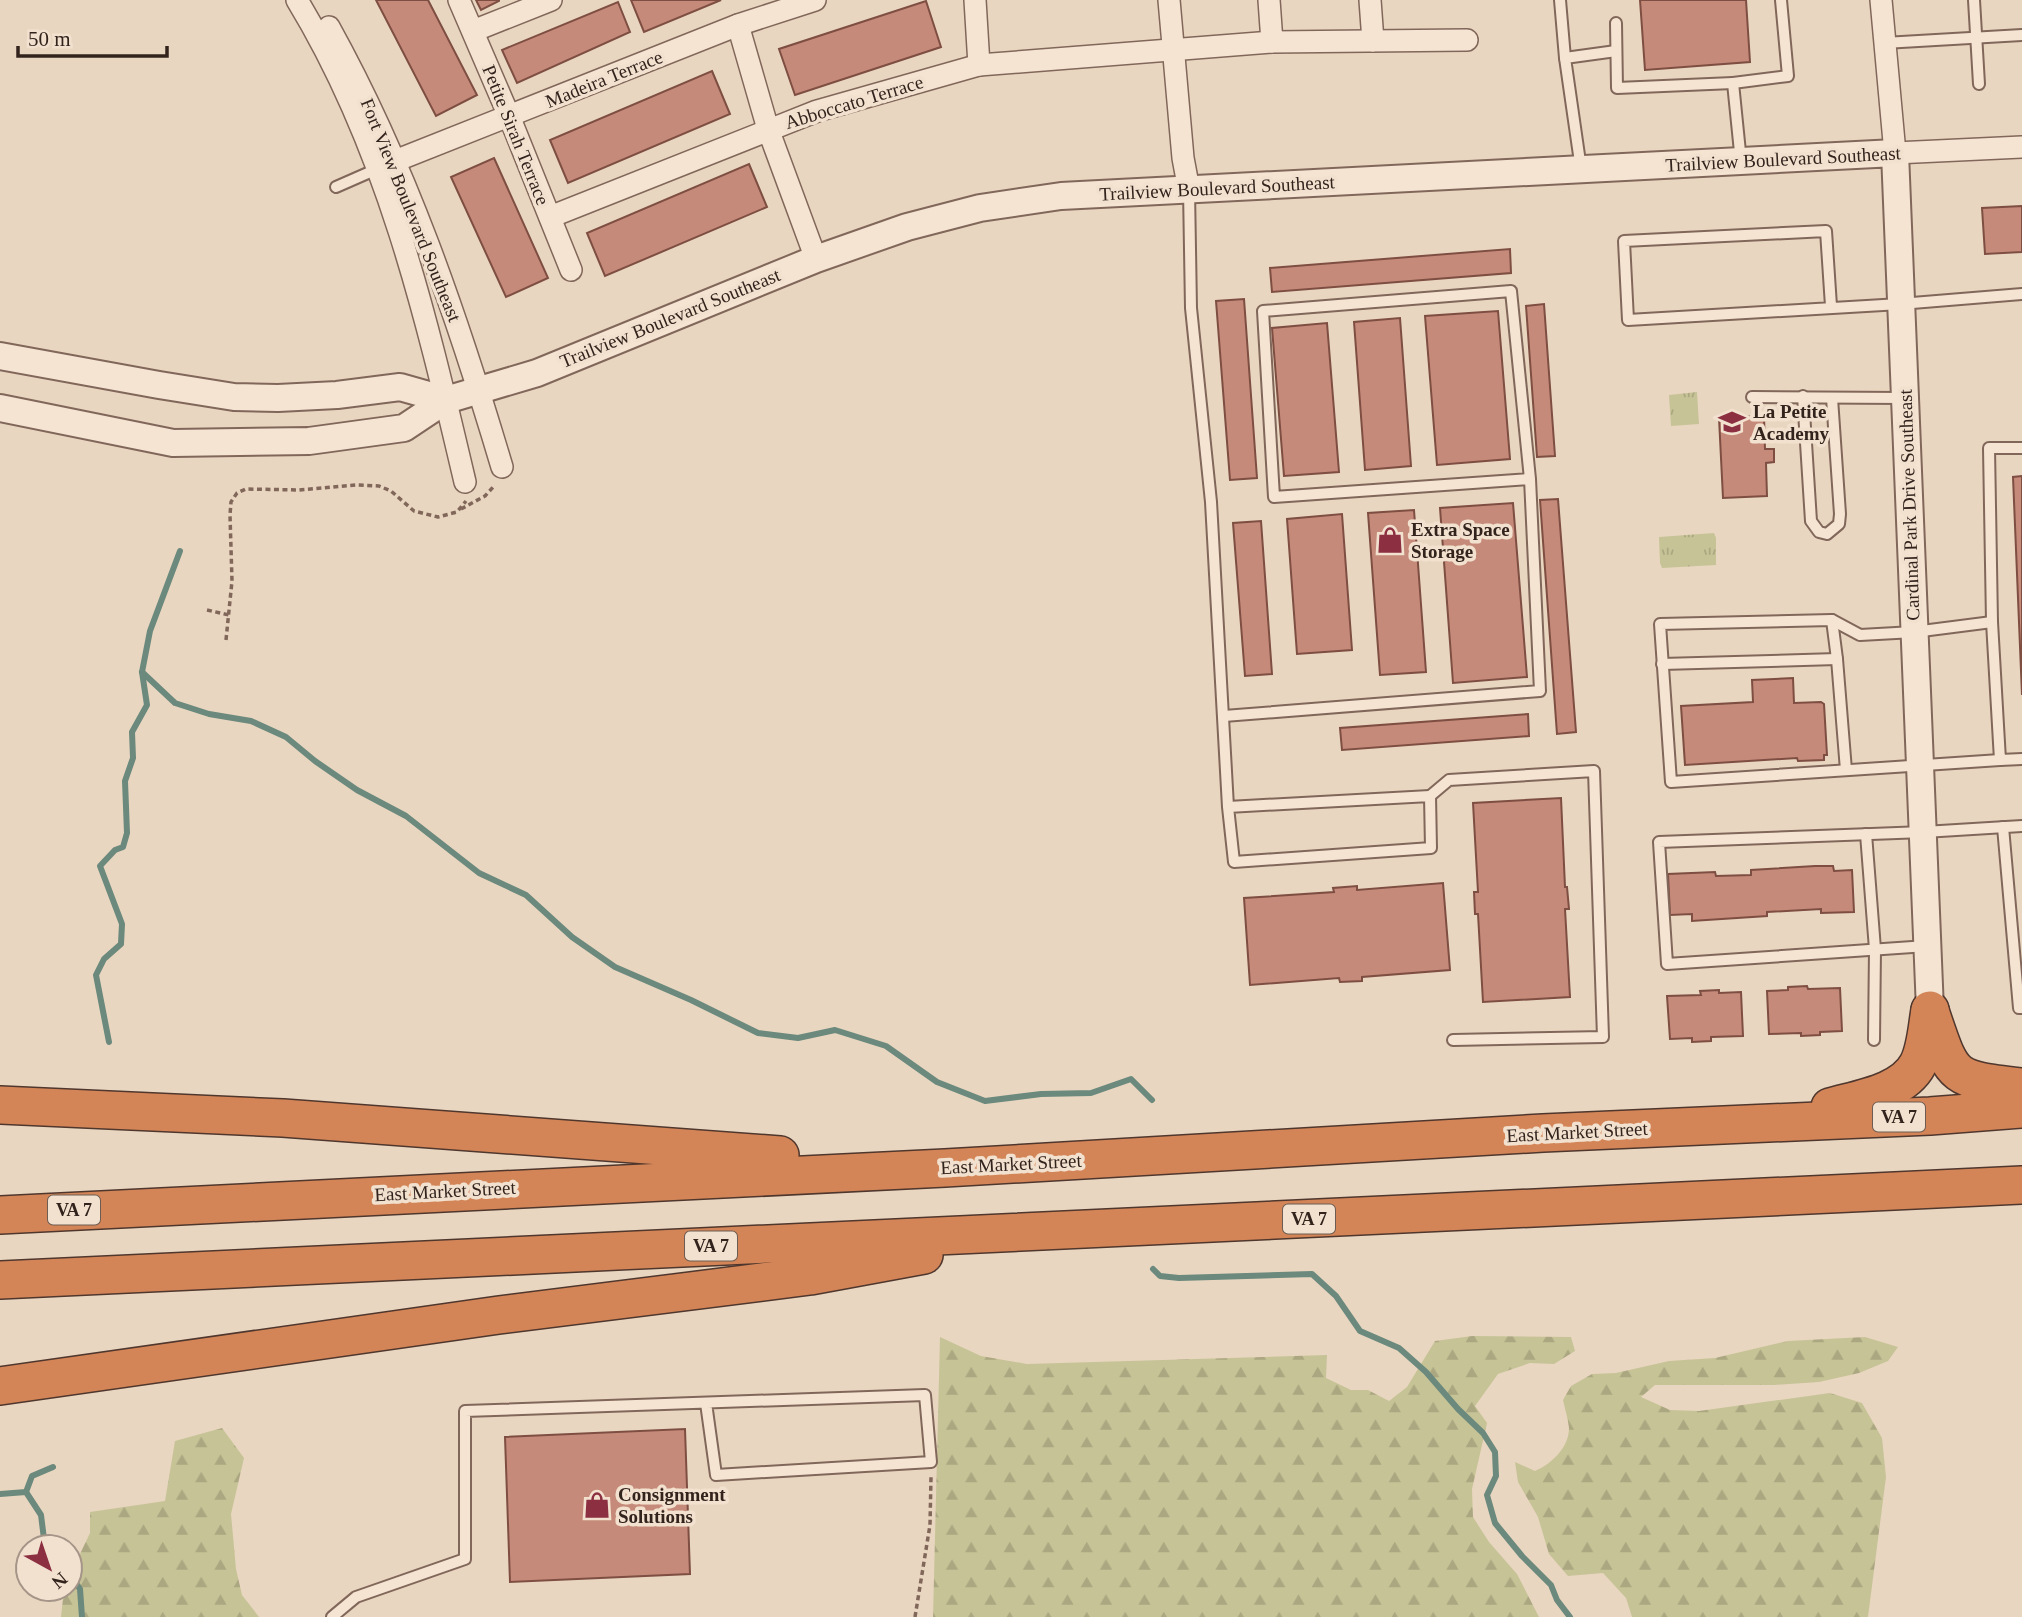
<svg xmlns="http://www.w3.org/2000/svg" width="2022" height="1617" viewBox="0 0 2022 1617" font-family="'Times New Roman',serif">
	<defs>
		<pattern id="forest-firs" width="22" height="20" patternUnits="userSpaceOnUse" patternTransform="scale(1.75)"><rect width="22" height="20" fill="#c6c396"/><path d="M5 1l3.5 6h-7zM16 11l3.5 6h-7z" fill="#aba781"/></pattern>
		<pattern id="park-tufts" width="24" height="20" patternUnits="userSpaceOnUse" patternTransform="scale(1.75)"><rect width="24" height="20" fill="#c6c396"/><path d="M3 7l-1-3M5 7V3M7 7l1-3M15 17l-1-3M17 17v-4M19 17l1-3" fill="none" stroke="#aba781"/></pattern>
	</defs>
	<rect width="100%" height="100%" fill="#e9d6c0"/>
	<!-- forest -->
	<g fill="url(#forest-firs)">
		<path d="M1472,1336L1571,1337L1575,1351L1554,1364L1530,1363L1498,1374L1475,1406L1487,1423L1472,1489L1473,1517L1489,1542L1517,1574L1539,1617H933L940,1337L981,1356L1027,1364L1327,1355L1326,1378L1351,1390H1368L1389,1401L1407,1387L1435,1341Z"/>
		<path d="M1865,1337L1898,1347L1888,1361L1859,1373L1819,1382L1774,1385H1655L1641,1397L1670,1410L1699,1411L1830,1393L1862,1403L1882,1438L1886,1477L1868,1617H1632L1626,1598L1603,1573L1568,1576L1549,1554L1538,1517L1518,1482L1515,1462L1535,1471C1551,1464 1569,1448 1569,1428C1568,1419 1565,1409 1563,1400L1571,1386L1592,1374L1616,1373L1669,1361L1715,1358L1788,1341Z"/>
		<path d="M222,1428L244,1458L231,1514L236,1569L242,1595L259,1617H61L64,1589H70V1575L90,1533V1512L165,1501L175,1441Z"/>
	</g>
	<!-- park -->
	<g fill="url(#park-tufts)">
		<path d="M1697,392L1699,424L1671,426L1669,395Z"/>
		<path d="M1714,533L1716,538V565L1662,568L1660,563L1659,537Z"/>
	</g>
	<g fill="none" stroke-linecap="round" stroke-linejoin="round">
		<!-- stream -->
		<g stroke="#6b897c" stroke-width="6">
			<path d="M142,672L175,703L209,714L251,721L286,737L315,761L357,790L406,816L479,873L526,895L572,937L615,967L691,1000L758,1033L798,1038L835,1030L886,1046L937,1082L985,1101L1041,1094L1091,1093L1131,1079L1152,1100"/>
			<path d="M109,1042L96,975L104,959L121,944L122,924L100,866L115,850L123,847L127,833L125,781L133,758L132,732L147,705L142,672L150,631L180,551"/>
			<path d="M1153,1269L1160,1276L1179,1278L1312,1274L1336,1296L1360,1331L1399,1348L1426,1372L1458,1409L1483,1433L1495,1452L1496,1476L1487,1495L1495,1523L1522,1556L1551,1585L1557,1600L1570,1617"/>
			<path d="M26,1492L41,1515L45,1547"/>
			<path d="M0,1494L26,1492L32,1476L53,1467"/>
			<path d="M70,1575L80,1589L82,1617"/>
		</g>
	</g>
	<!-- building -->
	<g fill="#c58a79" stroke="#7e4e42" stroke-width="2">
		<path d="M376,0H428L477,95L436,116Z"/>
		<path d="M476,0H499V1L481,10Z"/>
		<path d="M631,0H721L644,32Z"/>
		<path d="M1640,0H1746L1750,62L1645,70Z"/>
		<path d="M926,1L941,47L795,95L779,49Z"/>
		<path d="M618,2L630,32L517,83L502,50Z"/>
		<path d="M712,71L730,114L568,183L550,140Z"/>
		<path d="M494,158L548,278L506,297L451,177Z"/>
		<path d="M749,164L767,207L605,276L587,233Z"/>
		<path d="M2022,206V252L1985,254L1982,208Z"/>
		<path d="M1510,249L1511,273L1272,292L1270,268Z"/>
		<path d="M1244,299L1257,478L1230,480L1216,301Z"/>
		<path d="M1544,304L1555,456L1537,457L1526,306Z"/>
		<path d="M1498,311L1510,459L1437,465L1425,316Z"/>
		<path d="M1400,318L1411,466L1365,470L1354,322Z"/>
		<path d="M1327,323L1339,472L1284,476L1272,328Z"/>
		<path d="M1764,416L1765,449H1774V462L1766,463L1767,496L1723,498L1719,418Z"/>
		<path d="M2022,476V695L2013,477Z"/>
		<path d="M1558,499L1576,732L1557,734L1540,500Z"/>
		<path d="M1513,503L1527,677L1453,683L1440,508Z"/>
		<path d="M1414,510L1426,672L1380,675L1368,513Z"/>
		<path d="M1342,514L1352,650L1297,654L1287,519Z"/>
		<path d="M1261,521L1272,674L1245,676L1233,523Z"/>
		<path d="M1793,678L1794,703L1821,702L1824,704L1827,755H1824V760L1798,761L1797,758L1685,765L1681,706L1753,702L1752,680Z"/>
		<path d="M1528,714L1529,736L1342,750L1340,728Z"/>
		<path d="M1561,798L1565,887H1567L1569,909H1565L1570,997L1483,1002L1478,914H1475L1474,892H1478L1473,803Z"/>
		<path d="M1815,866H1833L1834,871L1852,870L1854,912L1821,913V909L1767,912V916L1692,921V914L1670,915L1668,874L1715,872L1716,876L1751,875V870Z"/>
		<path d="M1443,883L1450,970L1362,977V981L1340,982L1339,978L1250,985L1244,898L1334,892L1333,888L1357,886V890Z"/>
		<path d="M1807,986L1808,989L1840,988L1842,1031L1820,1032V1035L1801,1036V1033L1769,1034L1767,991L1788,990V987Z"/>
		<path d="M1719,990V993L1741,992L1743,1036L1711,1037V1041L1692,1042V1038L1670,1039L1667,996L1701,995L1700,991Z"/>
		<path d="M685,1429L690,1574L510,1582L505,1437Z"/>
	</g>
	<g fill="none" stroke-linecap="round" stroke-linejoin="round">
		<defs>
			<g id="service">
				<path d="M1560,0L1565,58"/>
				<path d="M1974,0L1979,84"/>
				<path d="M1616,23L1617,88L1733,83"/>
				<path d="M1884,43L2022,35"/>
				<path d="M1741,162L1733,83L1788,76L1781,0"/>
				<path d="M1581,169L1565,58L1616,51"/>
				<path d="M336,187L377,169"/>
				<path d="M1189,190L1191,308L1211,502L1228,807L1234,862L1431,848L1430,796L1228,807"/>
				<path d="M1831,306L1826,231L1624,241L1628,320L1900,304L2022,294"/>
				<path d="M1803,396L1811,521L1819,532L1827,534L1839,524L1840,514L1832,398"/>
				<path d="M1752,397L1904,398"/>
				<path d="M2022,448H1989L1992,622L2000,760L2022,759"/>
				<path d="M1832,620L1837,659L1846,770"/>
				<path d="M1992,622L1914,632L1860,635L1832,620L1660,624L1671,782L2000,760"/>
				<path d="M1662,664L1837,659"/>
				<path d="M1224,716L1540,691L1530,479L1274,497L1263,311L1511,291L1530,479"/>
				<path d="M1430,796L1449,780L1594,771L1603,1037L1453,1040"/>
				<path d="M2003,827L2019,1008H2022"/>
				<path d="M1866,834L1875,949L1874,1040"/>
				<path d="M1927,946L1667,964L1659,842L1924,832L2022,826"/>
				<path d="M332,1617L356,1597L465,1559V1411L925,1395L931,1462L716,1475L706,1403"/>
			</g>
			<g id="minor">
				<path d="M297,0C387,148 426,316 465,482"/>
				<path d="M459,0L509,116L571,270"/>
				<path d="M975,0L979,65"/>
				<path d="M1169,0L1183,158L1189,190"/>
				<path d="M1269,0L1272,42L1467,40"/>
				<path d="M1370,0L1373,41"/>
				<path d="M1881,0L1895,153L2022,147"/>
				<path d="M738,25L768,129L816,259"/>
				<path d="M329,27C406,166 457,316 502,467"/>
				<path d="M473,31L551,0"/>
				<path d="M395,161L738,25L815,0"/>
				<path d="M550,217L817,111L979,65L1272,42"/>
			</g>
			<g id="tertiary">
				<path d="M0,356L159,385L234,397L278,398L337,395L400,387L446,400"/>
				<path d="M0,408L173,443L309,441L404,428L446,400L537,373L816,259L907,227L980,208L1061,196L1895,153L1930,1010"/>
			</g>
			<g id="motorway">
				<path d="M1930,1011C1953,1079 1950,1079 2022,1087"/>
				<path d="M0,1105L283,1118L780,1155"/>
				<path d="M1830,1107C1858,1099 1903,1093 1918,1064C1926,1049 1927,1027 1930,1010"/>
				<path d="M0,1215L945,1168L1543,1133L1930,1116L2022,1109"/>
				<path d="M0,1280L2022,1185"/>
				<path d="M0,1386L499,1315L810,1276L924,1255"/>
			</g>
		</defs>
		<!-- service casing -->
		<use href="#service" stroke="#81675a" stroke-width="14"/>
		<!-- minor casing -->
		<use href="#minor" stroke="#81675a" stroke-width="24"/>
		<!-- tertiary casing -->
		<use href="#tertiary" stroke="#81675a" stroke-width="30"/>
		<!-- motorway casing -->
		<use href="#motorway" stroke="#4f372e" stroke-width="40"/>
		<!-- path -->
		<g stroke="#81675a" stroke-width="3.5" stroke-dasharray="5 3.5" stroke-linecap="butt">
			<path d="M461,509L485,496L494,486"/>
			<path d="M207,610L229,615"/>
			<path d="M226,640L232,581L230,515L231,502L237,493L246,489L299,490L356,485L379,486L391,491L414,511L438,517L457,512L466,501"/>
			<path d="M915,1617L930,1525L931,1477"/>
		</g>
		<!-- service -->
		<use href="#service" stroke="#f5e4d2" stroke-width="10"/>
		<!-- minor -->
		<use href="#minor" stroke="#f5e4d2" stroke-width="21"/>
		<!-- tertiary -->
		<use href="#tertiary" stroke="#f5e4d2" stroke-width="26"/>
		<!-- motorway -->
		<use href="#motorway" stroke="#d38557" stroke-width="37"/>
	</g>
	<!-- icons -->
	<defs>
		<symbol id="school-bare" viewBox="-9 -9 18 18"><path d="M0-5L7-2L0 1L-7-2ZM-4 1L0 2.5L4 1V4Q0 6-4 4Z" fill="#8b2f41" stroke="#f2e1cf" stroke-width="2.5" paint-order="stroke"/></symbol>
		<symbol id="shop-bare" viewBox="-9 -9 18 18"><path d="M-5-2.5h2.3a2.7 3.5 0 0 1 5.4 0H5L5.5 6h-11ZM-1.5-2.5h3a1.5 2.3 0 0 0-3 0Z" fill="#8b2f41" stroke="#f2e1cf" stroke-width="2.5" paint-order="stroke"/></symbol>
	</defs>
	<g fill-rule="evenodd">
		<use href="#school-bare" x="1713" y="403" width="38" height="38"/>
		<use href="#shop-bare" x="1371" y="521" width="38" height="38"/>
		<use href="#shop-bare" x="578" y="1486" width="38" height="38"/>
	</g>
	<g text-anchor="middle" dominant-baseline="central" stroke-width="7" stroke-linejoin="round" paint-order="stroke">
		<!-- shield labels -->
		<g fill="#f2e1cf" stroke="#6c5c52" stroke-width="2">
			<rect x="1873" y="1102.5" width="52" height="29" rx="5"/>
			<rect x="48" y="1195.5" width="52" height="29" rx="5"/>
			<rect x="1283" y="1204.5" width="52" height="29" rx="5"/>
			<rect x="685" y="1231.5" width="52" height="29" rx="5"/>
		</g>
		<g font-size="18" font-weight="bold" fill="#32231d">
			<text x="1899" y="1117">VA 7</text>
			<text x="74" y="1210">VA 7</text>
			<text x="1309" y="1219">VA 7</text>
			<text x="711" y="1246">VA 7</text>
		</g>
		<!-- street labels -->
		<g font-size="19" fill="#32231d" stroke="#f2e1cf">
			<text transform="translate(604 79) rotate(-22)">Madeira Terrace</text>
			<text transform="translate(854 102) rotate(-17)">Abboccato Terrace</text>
			<text transform="translate(516 135) rotate(68)">Petite Sirah Terrace</text>
			<text transform="translate(1783 159) rotate(-3)">Trailview Boulevard Southeast</text>
			<text transform="translate(1217 188) rotate(-3)">Trailview Boulevard Southeast</text>
			<text transform="translate(411 210) rotate(68)">Fort View Boulevard Southeast</text>
			<text transform="translate(670 318) rotate(-22)">Trailview Boulevard Southeast</text>
			<text transform="translate(1909 505) rotate(-92)">Cardinal Park Drive Southeast</text>
			<text transform="translate(1577 1132) rotate(-3)">East Market Street</text>
			<text transform="translate(1011 1164) rotate(-3)">East Market Street</text>
			<text transform="translate(445 1191) rotate(-3)">East Market Street</text>
		</g>
		<!-- poi labels -->
		<g font-size="19" font-weight="bold" fill="#32231d" stroke="#f2e1cf" text-anchor="start">
			<text x="1753" y="411">La Petite<tspan x="1753" dy="22">Academy</tspan></text>
			<text x="1411" y="529">Extra Space<tspan x="1411" dy="22">Storage</tspan></text>
			<text x="618" y="1494">Consignment<tspan x="618" dy="22">Solutions</tspan></text>
		</g>
	</g>
	<!-- north arrow -->
	<g transform="translate(49 1568) rotate(140)"><circle r="33" fill="#f2e1cf" stroke="#a59588" stroke-width="2"/>
	<path d="M0-5L12 26L0 18L-12 26Z" fill="#8b2f41"/>
	<text y="-10" font-size="19" font-weight="bold" text-anchor="middle" fill="#32231d">N</text>
	</g>
	<!-- scale -->
	<path d="M18 46v10h149v-10" fill="none" stroke="#32231d" stroke-width="3.5"/>
	<text x="28" y="46" font-size="21" fill="#32231d" stroke="#f2e1cf" stroke-width="5" paint-order="stroke">50 m</text>
</svg>
